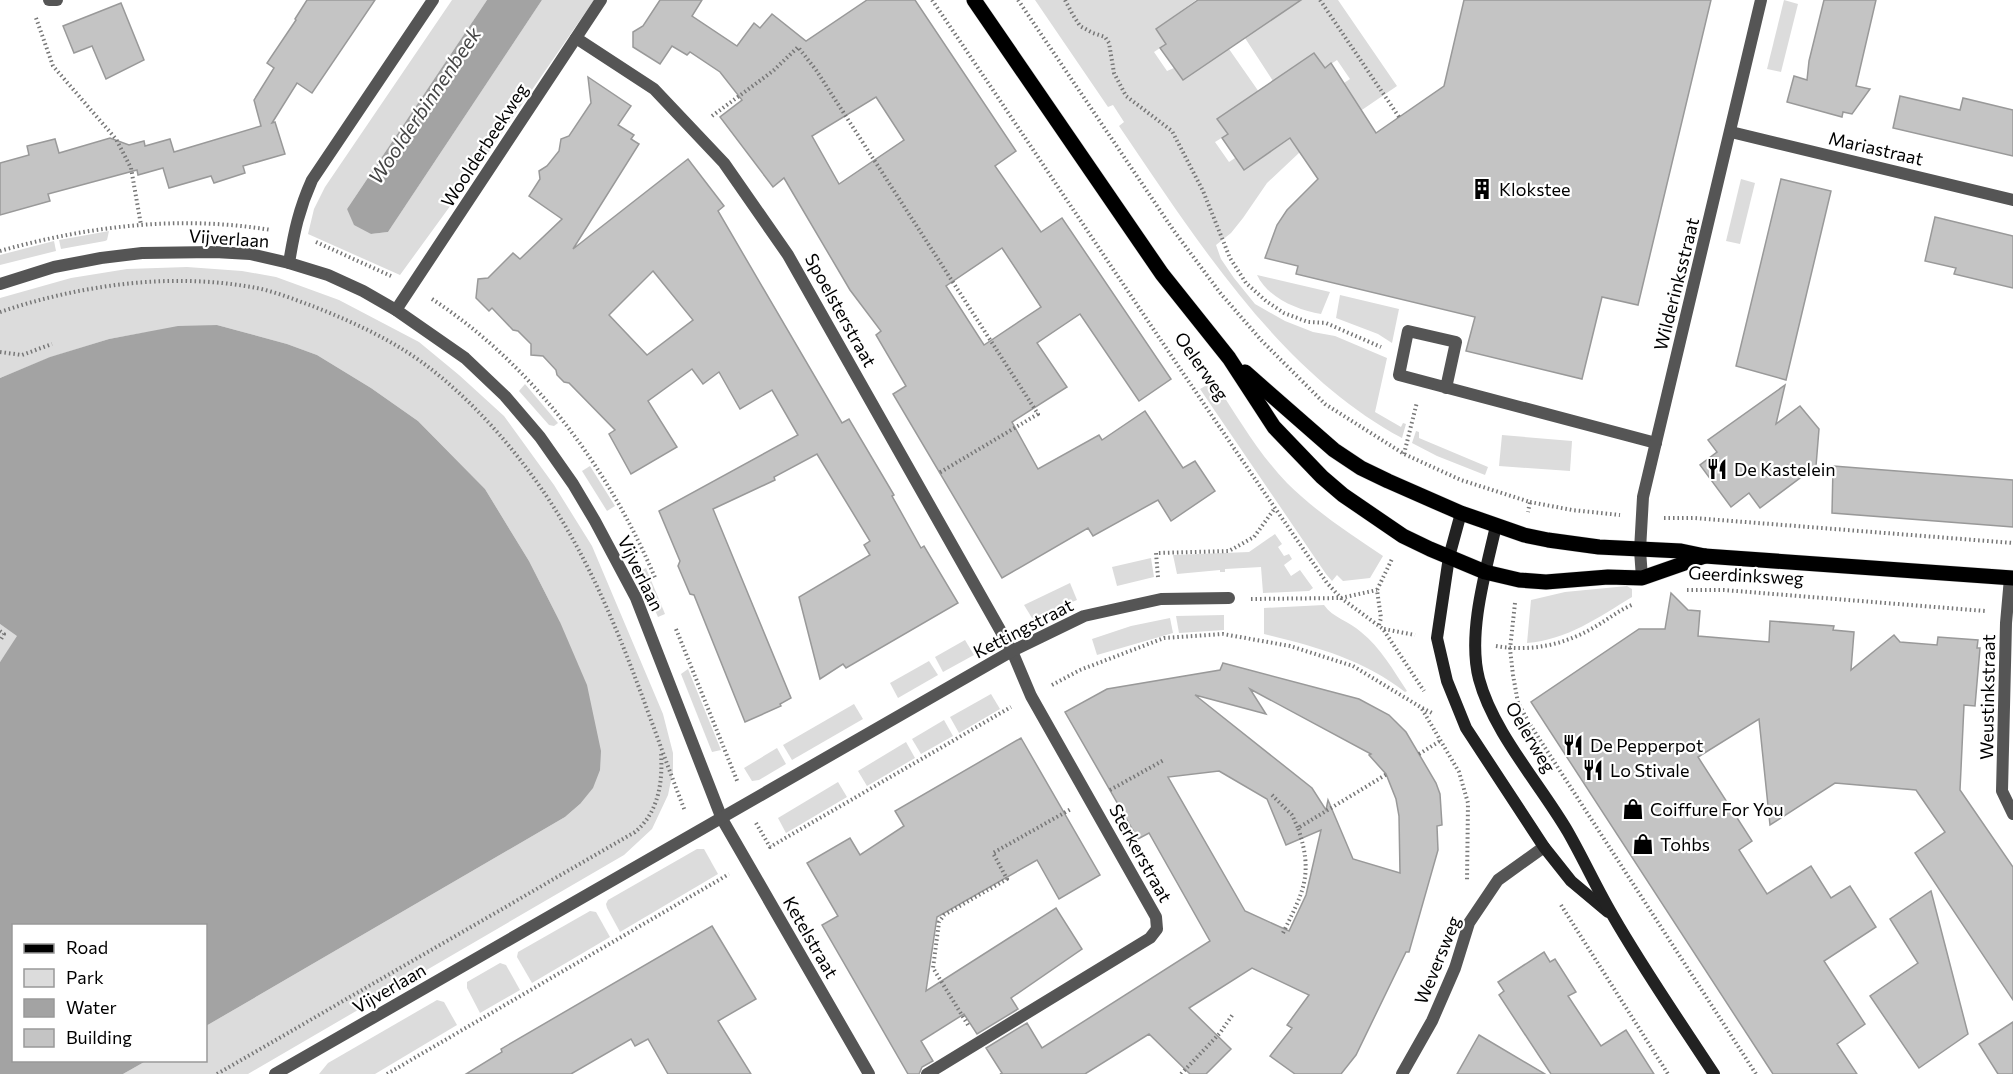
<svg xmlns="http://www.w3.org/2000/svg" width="2013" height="1074" viewBox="0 0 2013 1074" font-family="Commissioner,sans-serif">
	<rect width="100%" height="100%" fill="#fff"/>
	<!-- green -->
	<g fill="#dcdcdc">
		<path d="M452,0H487L347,209L371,234L388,232L542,0H594L480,165L400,275L308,234L314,209L325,187Z"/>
		<path d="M1035,0H1196L1156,29L1166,44L1154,52L1167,71L1174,68L1183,80L1229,49L1259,92L1217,119L1228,134L1215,142L1229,162L1235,158L1244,170L1291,138L1300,152L1267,183L1243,218L1231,233L1216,245L1221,259L1234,278L1255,304L1285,321L1313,332L1335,336L1387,358L1375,412L1401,427L1403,423L1406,424L1402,438C1278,371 1197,240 1119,126L1124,122L1113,105L1108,107Z"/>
		<path d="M1287,0H1338L1397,86L1315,142L1344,83L1350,79L1337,60L1325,68L1314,53L1273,81L1245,38L1291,7Z"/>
		<path d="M1784,0L1798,4L1781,72L1767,69Z"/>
		<path d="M1741,179L1755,183L1740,244L1726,241Z"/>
		<path d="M109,231L107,240L105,241L61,249L59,240Z"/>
		<path d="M54,241L56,251L0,265V255Z"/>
		<path d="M187,267L242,271L276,277L339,300L419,342L459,375L504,416L554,485L592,546L663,714L673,753V771L668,795L652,829L624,855L248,1074H123L146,1061L206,1060V1026L565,817L580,804L560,622L529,561L485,489L418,421L371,388L317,355L287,344L217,325L142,333L109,339L51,357L0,378V298L71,278L127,269Z"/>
		<path d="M1257,275L1330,292L1321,314C1297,310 1268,298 1257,275Z"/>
		<path d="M1340,295L1399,309L1392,343L1378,334L1336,318Z"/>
		<path d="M1212,382L1216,384C1238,418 1259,454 1287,483C1315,511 1350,534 1383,556L1370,578L1343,581L1337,575L1332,581L1326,574L1200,389Z"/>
		<path d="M525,384L558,423L554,426L549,425L519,391Z"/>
		<path d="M1416,431L1419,432V438L1488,467L1485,475L1437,456L1412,443Z"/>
		<path d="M1502,435L1572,441L1570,471L1499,466Z"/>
		<path d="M590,466L615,506L607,511L582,471Z"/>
		<path d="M1275,534L1282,544L1278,547L1284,556L1289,554L1292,559L1284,565L1291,576L1300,570L1313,588L1309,591L1263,593L1261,567L1225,569V572H1220V570L1177,574L1173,555L1249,552Z"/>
		<path d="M1151,558L1154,577L1117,586L1112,567Z"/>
		<path d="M646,568L665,614L658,617L638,572Z"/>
		<path d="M1070,583L1077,600L1032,618L1024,605Z"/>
		<path d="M1627,586L1632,589V597C1599,617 1567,640 1527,643L1531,600L1565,592Z"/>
		<path d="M1324,605C1333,618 1349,621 1361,632C1381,648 1393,670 1407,691L1405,692C1363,659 1314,646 1264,634V608Z"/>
		<path d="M1224,615V630L1179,633L1176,616Z"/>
		<path d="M1170,618L1173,633L1097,655L1092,639L1131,626Z"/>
		<path d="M0,624L18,636L0,662Z"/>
		<path d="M965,640L974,655L943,672L935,657Z"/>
		<path d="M929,661L938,675L898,698L890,683Z"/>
		<path d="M688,669L721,750L712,752L681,674Z"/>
		<path d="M991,694L1000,709L959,733L950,717Z"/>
		<path d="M854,704L863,719L792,760L783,745Z"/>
		<path d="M944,720L953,736L921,754L912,739Z"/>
		<path d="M906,742L915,758L867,786L858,771Z"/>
		<path d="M777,748L786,764L759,780L752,781L744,768Z"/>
		<path d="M838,782L847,797L786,833L778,818Z"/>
		<path d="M697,849H704L718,874L620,932L607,908L606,904L608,900Z"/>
		<path d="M590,911L596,912L610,937L532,983L517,957L518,952Z"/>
		<path d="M500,963L506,965L520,990L480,1013L467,988V982Z"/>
		<path d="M437,1000L444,1002L457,1025L375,1074H319L328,1063Z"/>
	</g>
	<!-- water -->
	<g fill="#a3a3a3">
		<path d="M487,0H542L388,232L371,234L354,225L347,209Z"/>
		<path d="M217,325L287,344L317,355L371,388L418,421L485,489L529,561L560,622L587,685L601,751L600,770L593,788L580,804L565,817L206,1026V926H14V1060L146,1061L123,1074H0V662L17,636L0,624V378L50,357L109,339L178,326Z"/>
	</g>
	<!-- building -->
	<g fill="#c4c4c4" stroke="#999" stroke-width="1.5" fill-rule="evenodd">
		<path d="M307,0H375L312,93L297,83L272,123L275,122L285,154L243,166L245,173L214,183L211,176L169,188L163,168L138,175L137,170L48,194L50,201L0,215V163L29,155L27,146L55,139L59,153L110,138L129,145L144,141L145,146L170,139L174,152L261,126L254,100L274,68L267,63L296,20L295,19Z"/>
		<path d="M660,0H702L692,16L737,46L754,23L760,28L772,14L806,41L867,0H915L1016,151L995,166L1041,232L1062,218L1171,379L1139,401L1080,314L1037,343L1067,387L1012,422L1038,469L1099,435L1102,440L1145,411L1183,468L1195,461L1215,491L1171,521L1158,500L1093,536L1088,528L1002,578L893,394L906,386L876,335L881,331L850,290L784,178L773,187L720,117L742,100L720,72L690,52L687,55L672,46L660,64L633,47V32L643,26ZM876,97L904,140L839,184L812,136ZM1002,248L1041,307L984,345L946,286Z"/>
		<path d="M1198,0H1301L1183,80L1160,48L1166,44L1156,29Z"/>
		<path d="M1464,0H1711L1638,305L1602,297L1582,379L1466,351L1475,317L1296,274L1298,266L1265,258L1277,225L1287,210L1318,179L1290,138L1244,170L1222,138L1228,134L1217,119L1314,53L1325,68L1331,63L1376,133L1444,86Z"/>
		<path d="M1824,0H1876L1856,86L1870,89L1852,114L1843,112L1842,117L1787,102L1794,76L1807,80L1809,61Z"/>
		<path d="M121,3L144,60L106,79L92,46L74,53L63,26Z"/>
		<path d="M588,77L631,106L618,125L634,135L631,139L639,144L573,249L688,159L724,206L718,211L842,423L849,419L894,495L892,496L921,548L924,546L958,603L846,668L843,664L820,679L799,597L870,555L864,545L870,541L817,454L774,477L775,480L713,509L791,698L780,704L781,706L745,722L694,595L690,594L678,566L680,561L659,511L798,435L772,390L740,409L719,372L703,384L692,369L648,401L677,447L631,474L609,434L615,430L569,383L564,382L557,375L556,370L543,356L531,355V344L518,331L513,330L492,308L489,311L476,298L478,279L488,278L513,253L520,259L562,219L529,196L540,179L539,171L547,166L559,151L561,139L569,136L591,103ZM653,271L693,320L647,355L609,315Z"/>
		<path d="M1900,96L1960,110L1963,98L2013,110V156L1893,128Z"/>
		<path d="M1781,179L1831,191L1786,380L1736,366Z"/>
		<path d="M1935,217L2013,236V288L1954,274L1956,268L1925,261Z"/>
		<path d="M1785,385L1776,424L1800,406L1819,429L1816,466L1760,508L1749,493L1731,507L1700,465L1717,452L1708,440Z"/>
		<path d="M1833,466L2013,480V527L1832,513Z"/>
		<path d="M1671,593L1688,610L1700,611L1698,636L1769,642L1770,621L1834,626L1833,630L1854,632L1851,670L1894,635L1900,642L1937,645L1938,637L1978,640L1977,648H1980L1975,706L1964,705L1960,790L2013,867V1000L1915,853L1945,832L1916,790L1835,783L1770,825L1759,719L1698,757L1752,841L1739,850L1767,894L1811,866L1831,898L1850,886L1876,927L1824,961L1865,1024L1837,1044L1857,1074H1773L1531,702L1639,629H1665Z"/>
		<path d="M1223,663L1359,699L1389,715L1406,732L1436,783L1440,794L1442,825L1437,826L1438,850L1409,952H1406L1356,1055L1341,1074H1295L1270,1056L1292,1028L1287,1025L1309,995L1252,968L1189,1008L1231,1049L1206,1074H1190L1149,1034L1085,1074H1000L1002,1073L986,1048L1027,1023L1042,1048L1210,941L1149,833L1138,839L1065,712L1107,689L1220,670ZM1250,689L1371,754L1369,755L1386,774L1396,799L1399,816L1400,873L1353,859L1328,800L1326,810L1312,788L1195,695L1266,714ZM1219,771L1267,799L1286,845L1321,830L1306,895L1289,931L1245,911L1168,777Z"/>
		<path d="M1021,738L1100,875L1059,899L1037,860L937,917L926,991L1056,908L1082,949L1011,998L1018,1009L977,1034L964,1014L921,1041L933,1061L922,1067L919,1074H908L822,925L838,916L807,863L850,838L860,855L904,826L895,811Z"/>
		<path d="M1931,891L1968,1034L1919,1068L1870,996L1918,963L1890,919Z"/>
		<path d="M712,926L756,999L718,1021L751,1074H668L648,1039L635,1046L631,1039L571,1074H466L502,1052L501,1049Z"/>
		<path d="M1544,952L1550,962L1555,959L1576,992L1568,996L1601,1046L1626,1030L1654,1074H1551L1499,995L1504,991L1498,982Z"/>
		<path d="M2013,1022V1074H1998L1979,1044Z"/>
		<path d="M1479,1035L1545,1074H1457Z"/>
	</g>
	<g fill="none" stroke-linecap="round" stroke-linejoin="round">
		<defs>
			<g id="primary">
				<path d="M974,0L1162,274L1229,358L1274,427L1322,477L1343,495L1403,536L1430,549L1485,572L1519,580L1546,582L1608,577L1642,578L1705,556"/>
				<path d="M1245,372L1334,450L1361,468L1388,481L1461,513L1524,535L1548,540L1599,547L1681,551L1705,556L2013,578"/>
			</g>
		</defs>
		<!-- primary casing -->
		<use href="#primary" stroke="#dbdbdb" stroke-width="16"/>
		<!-- path -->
		<g stroke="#777" stroke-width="4" stroke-dasharray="1.5 3" stroke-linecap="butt">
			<path d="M932,0C1064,194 1192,390 1327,583L1341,598L1383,629L1424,691"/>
			<path d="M1018,0L1174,231L1221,294L1262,341L1325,404L1404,454L1461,480L1530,502L1528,512"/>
			<path d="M1065,0L1073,15L1080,26L1093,33L1105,37L1109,43L1114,73L1126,96L1172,131L1203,191L1230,258L1246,283L1266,301L1284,313L1308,322L1326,323L1381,347"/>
			<path d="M1320,0L1399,117"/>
			<path d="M36,18L53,66L116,139L131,168L141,225"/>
			<path d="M712,116L773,71L798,47L816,70L1038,414L939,473"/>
			<path d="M316,242L391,276"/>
			<path d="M0,251C88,226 180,215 271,230"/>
			<path d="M432,299C533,365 610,470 656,580"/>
			<path d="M0,312C77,286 164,273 245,286C269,289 293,299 315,307C353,322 390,339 423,363C484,408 540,478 576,545C622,629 650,722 685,811"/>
			<path d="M0,352L22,355L52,344"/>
			<path d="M1404,454L1417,402"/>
			<path d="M1530,502L1572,510L1620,515"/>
			<path d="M1664,518H1694L2013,543"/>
			<path d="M1158,577L1156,553L1229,551L1254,537L1275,508"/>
			<path d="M1687,590H1724L1985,611"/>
			<path d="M1251,599L1341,598L1377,590"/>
			<path d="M1515,603L1510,649L1513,675L1518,703L1531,726L1756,1074"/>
			<path d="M1379,625L1381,618L1377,590L1392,559"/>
			<path d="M676,629L738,783"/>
			<path d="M1384,629L1415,635"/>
			<path d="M0,631L4,634L0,641"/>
			<path d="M1496,646C1531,652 1563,645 1593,628C1607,620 1619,610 1634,604"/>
			<path d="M1052,685L1080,670L1164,638L1223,634L1290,646L1353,666L1422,708L1434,714"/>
			<path d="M1422,709L1459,772L1468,803L1467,882"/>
			<path d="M1419,754L1440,741"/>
			<path d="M1110,790L1164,760"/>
			<path d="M1272,795L1292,815L1298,828"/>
			<path d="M756,823L770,847L1011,707"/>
			<path d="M1561,905L1668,1074"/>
			<path d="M1283,933C1303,892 1314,875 1298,828L1387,774"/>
			<path d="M968,1025L933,968L939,922L944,915L1007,879L993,853L1071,809"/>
			<path d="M217,1074L635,832C658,813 663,783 661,754"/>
			<path d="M387,1074L729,874"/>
			<path d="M1181,1074L1220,1033L1233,1014"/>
		</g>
		<!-- lane -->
		<path stroke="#555" stroke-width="12" d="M1446,388L1456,342L1408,331L1399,375L1656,443"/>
		<!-- street -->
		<g stroke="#555" stroke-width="12">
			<path d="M49,0H57"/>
			<path d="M576,38L654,89L724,163L788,255L1012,651L1031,696L1156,917L1157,929L1150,938L927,1074"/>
			<path d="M1731,132L2013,200"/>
			<path d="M289,263C294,232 299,209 312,180L433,0"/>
			<path d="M0,284L54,267L101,258L142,253L215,252L250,254L289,263L328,275L363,291L396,310L465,358L505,396L540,437L573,484L595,521L636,598L722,819L869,1074"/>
			<path d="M396,310L601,0"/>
			<path d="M1642,578L1640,550L1643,497L1761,0"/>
			<path d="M2010,578L2006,623L2002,791L2013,814"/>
			<path d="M275,1074L1012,651L1084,616L1161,599L1229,598"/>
			<path d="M1402,1074L1432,1021L1455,968L1469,923L1498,880L1544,847"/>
		</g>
		<!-- secondary -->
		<g stroke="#222" stroke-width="12">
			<path d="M1461,513L1449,557L1437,638L1447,681L1466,728L1544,847L1571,881L1608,912"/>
			<path d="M1496,526C1486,570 1467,634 1479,679C1493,732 1540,784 1568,832C1584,860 1597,889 1613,916C1644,970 1680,1022 1714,1074"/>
		</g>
		<!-- primary -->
		<use href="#primary" stroke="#000" stroke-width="15"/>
	</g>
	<!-- icons -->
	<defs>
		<symbol id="building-bare" viewBox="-9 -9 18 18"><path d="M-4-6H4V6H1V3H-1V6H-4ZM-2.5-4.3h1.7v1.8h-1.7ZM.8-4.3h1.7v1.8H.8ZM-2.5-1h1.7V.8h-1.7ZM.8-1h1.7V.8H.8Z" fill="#000" stroke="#fff" stroke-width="2.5" paint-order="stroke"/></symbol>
		<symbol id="restaurant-bare" viewBox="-9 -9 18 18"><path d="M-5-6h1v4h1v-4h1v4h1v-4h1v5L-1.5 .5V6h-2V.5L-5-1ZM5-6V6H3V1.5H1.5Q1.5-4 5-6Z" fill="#000" stroke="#fff" stroke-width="2.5" paint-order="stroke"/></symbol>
		<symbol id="shop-bare" viewBox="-9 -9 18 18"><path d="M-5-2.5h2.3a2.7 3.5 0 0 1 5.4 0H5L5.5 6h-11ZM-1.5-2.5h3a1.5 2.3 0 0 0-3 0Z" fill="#000" stroke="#fff" stroke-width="2.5" paint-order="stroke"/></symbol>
	</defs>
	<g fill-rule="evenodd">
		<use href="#building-bare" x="1467" y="174" width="30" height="30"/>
		<use href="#restaurant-bare" x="1702" y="454" width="30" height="30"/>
		<use href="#restaurant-bare" x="1558" y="730" width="30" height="30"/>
		<use href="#restaurant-bare" x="1578" y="755" width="30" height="30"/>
		<use href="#shop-bare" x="1618" y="794" width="30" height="30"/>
		<use href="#shop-bare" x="1628" y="829" width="30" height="30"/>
	</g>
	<g text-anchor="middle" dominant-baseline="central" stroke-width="4.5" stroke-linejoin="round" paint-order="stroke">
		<!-- street labels -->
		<g font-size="18" fill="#000" stroke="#fff">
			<text transform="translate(484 145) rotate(-57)">Woolderbeekweg</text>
			<text transform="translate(1876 148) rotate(13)">Mariastraat</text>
			<text transform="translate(229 238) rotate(4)">Vijverlaan</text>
			<text transform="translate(1676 284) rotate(-76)">Wilderinksstraat</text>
			<text transform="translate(841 310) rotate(61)">Spoelsterstraat</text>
			<text transform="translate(1202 366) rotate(55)">Oelerweg</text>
			<text transform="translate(641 573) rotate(64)">Vijverlaan</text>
			<text transform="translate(1746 575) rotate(3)">Geerdinksweg</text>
			<text transform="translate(1023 628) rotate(-27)">Kettingstraat</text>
			<text transform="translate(1987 697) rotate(-89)">Weustinkstraat</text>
			<text transform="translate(1531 737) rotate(59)">Oelerweg</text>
			<text transform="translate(1141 853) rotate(61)">Sterkerstraat</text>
			<text transform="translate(811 937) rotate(60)">Ketelstraat</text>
			<text transform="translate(1437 960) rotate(-68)">Weversweg</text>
			<text transform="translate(389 988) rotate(-30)">Vijverlaan</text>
		</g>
		<!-- poi labels -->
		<g font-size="18" fill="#000" stroke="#fff" text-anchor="start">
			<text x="1499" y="189">Klokstee</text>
			<text x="1734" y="469">De Kastelein</text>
			<text x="1590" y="745">De Pepperpot</text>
			<text x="1610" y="770">Lo Stivale</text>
			<text x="1650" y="809">Coiffure For You</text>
			<text x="1660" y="844">Tohbs</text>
		</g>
		<!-- water labels -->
		<g font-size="20" font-style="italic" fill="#444" stroke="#fff">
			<text transform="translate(424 105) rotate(-56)">Woolderbinnenbeek</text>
		</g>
	</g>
	<!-- legend -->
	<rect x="12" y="924" width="195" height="138" fill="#ffffff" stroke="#999999" stroke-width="1.5"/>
	<rect x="24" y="944" width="30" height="9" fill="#000000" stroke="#999999" stroke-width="1.5"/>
	<text x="66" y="954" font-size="18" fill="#000000">Road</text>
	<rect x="24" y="969" width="30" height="18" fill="#dcdcdc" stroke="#999999" stroke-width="1.5"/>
	<text x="66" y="984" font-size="18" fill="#000000">Park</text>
	<rect x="24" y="999" width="30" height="18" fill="#a3a3a3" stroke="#999999" stroke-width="1.5"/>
	<text x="66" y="1014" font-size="18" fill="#000000">Water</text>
	<rect x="24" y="1029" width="30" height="18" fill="#c4c4c4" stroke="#999999" stroke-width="1.5"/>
	<text x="66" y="1044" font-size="18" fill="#000000">Building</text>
</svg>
